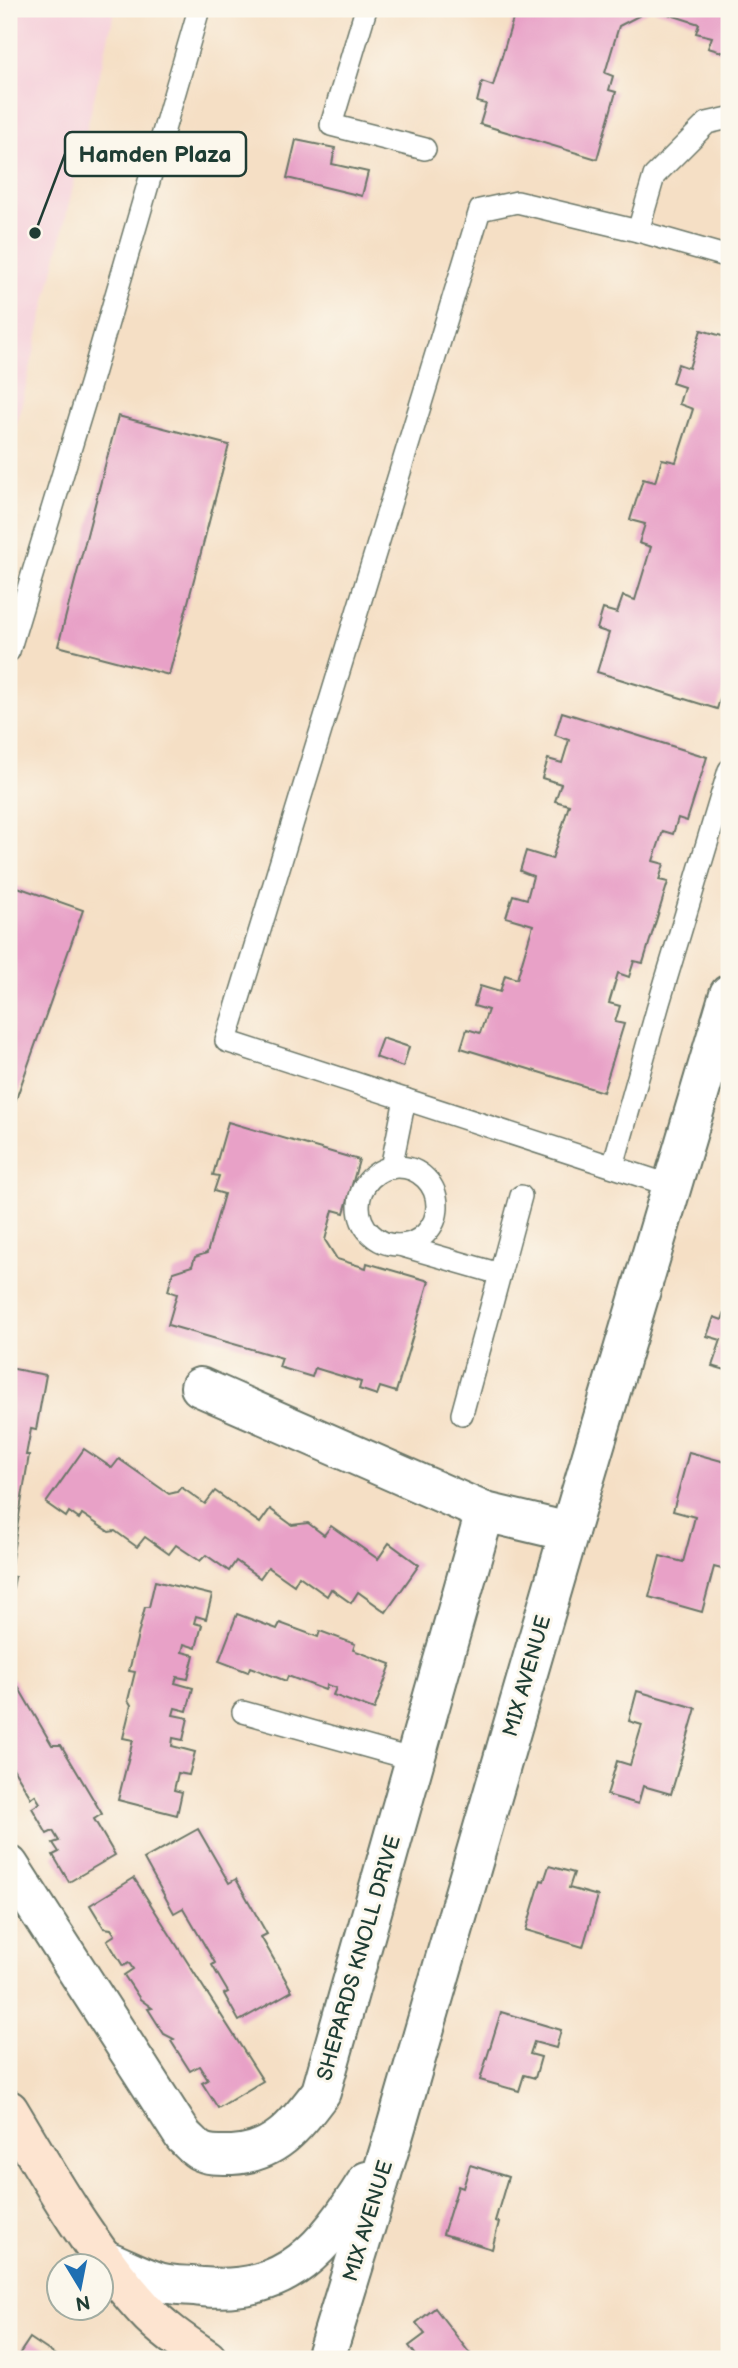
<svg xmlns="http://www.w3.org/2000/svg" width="738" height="2368" viewBox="0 0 738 2368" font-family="'Balsamiq Sans',sans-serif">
	<rect width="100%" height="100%" fill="#fbf7ec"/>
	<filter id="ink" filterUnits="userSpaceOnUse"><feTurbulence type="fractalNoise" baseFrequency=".0143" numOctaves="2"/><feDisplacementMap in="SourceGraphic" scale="14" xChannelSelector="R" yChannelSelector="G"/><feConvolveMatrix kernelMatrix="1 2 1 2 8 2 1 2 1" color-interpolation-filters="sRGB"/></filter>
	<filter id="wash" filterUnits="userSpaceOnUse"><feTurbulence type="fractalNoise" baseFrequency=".00686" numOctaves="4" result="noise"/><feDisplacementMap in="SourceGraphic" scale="28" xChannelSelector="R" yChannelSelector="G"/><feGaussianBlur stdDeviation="1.57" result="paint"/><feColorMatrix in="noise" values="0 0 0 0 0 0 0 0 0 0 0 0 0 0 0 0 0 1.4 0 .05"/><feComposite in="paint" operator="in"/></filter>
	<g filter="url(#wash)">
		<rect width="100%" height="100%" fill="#f5dfc5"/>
		<!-- built -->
		<path fill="#f5cfda" d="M9,9H115L9,458Z"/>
		<g id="blocks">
			<!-- building -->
			<g fill="#e8a1c7">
				<path d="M516,9H729V54L708,48L712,37L696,33L699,24L652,9L619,26L605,73L613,76L609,90L616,92L597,159L480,124L486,104L477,102L482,82L493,86Z"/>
				<path d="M296,140L335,148L332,164L368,172L362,196L287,178Z"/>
				<path d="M701,330L729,338V622L725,637L729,639V671L717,709L597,672L609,633L597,629L603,609L617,613L623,596L635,600L651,547L639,543L645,524L630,520L643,479L655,482L662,459L676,462L693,409L679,404L684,387L672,383L678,364L689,368Z"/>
				<path d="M118,416L229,445L169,675L58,646Z"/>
				<path d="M562,712L707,757L687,821L678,818L673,834L663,831L653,861L664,864L659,880L668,882L643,963L634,961L629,977L618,973L609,1003L620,1006L615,1022L624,1024L603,1092L461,1048L467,1029L480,1033L488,1010L474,1006L480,986L500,992L505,975L517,979L533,925L506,917L513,895L527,899L533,876L520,871L526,851L552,859L569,805L555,801L561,784L542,778L548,759L562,763L569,740L555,735Z"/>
				<path d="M9,884L83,910L9,1119Z"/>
				<path d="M382,1038L409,1047L403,1067L375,1057Z"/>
				<path d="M228,1122L359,1160L344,1213L333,1210L325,1240L337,1259L366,1268L367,1263L429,1281L396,1392L380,1387L377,1395L359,1389L361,1382L315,1368L312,1377L279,1367L282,1358L168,1325L177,1294L168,1291L173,1272L192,1266L195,1257L207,1253L224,1194L214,1191L219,1176L213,1175Z"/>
				<path d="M729,1300V1371L712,1366L721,1340L707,1336L714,1317L722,1320Z"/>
				<path d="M9,1368L46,1375L36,1430L31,1429L26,1455H29L10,1571Z"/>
				<path d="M84,1449L112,1468L119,1459L169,1494L177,1492L181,1487L205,1504L215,1491L260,1523L270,1509L292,1525L308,1523L324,1535L331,1526L378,1559L389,1543L419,1565L386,1612L358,1592L351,1603L331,1589L327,1596L299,1576L294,1585L268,1567L260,1578L236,1561L229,1571L206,1555L200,1561L176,1545L169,1554L145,1537L137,1547L115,1531L109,1532L82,1514L79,1519L69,1512L66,1517L46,1503Z"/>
				<path d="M689,1452L729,1463V1571L714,1567L702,1612L649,1597L660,1556L683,1562L695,1517L673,1511Z"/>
				<path d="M9,1576L15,1577L10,1604H9Z"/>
				<path d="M155,1581L212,1595L206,1619L196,1616L194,1623L202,1625L196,1648L184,1644L182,1652L194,1655L188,1679L177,1677L175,1683L193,1688L187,1711L175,1708L173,1715L188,1718L183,1740L173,1738L172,1746L195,1752L189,1775L178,1773L174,1790L182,1792L177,1815L118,1800L133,1740L123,1738L131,1705L128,1700L135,1672L129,1671L145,1607H149Z"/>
				<path d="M237,1614L277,1629L280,1623L318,1637L320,1631L355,1644L353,1650L391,1664L374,1710L333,1695L336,1688L327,1685L325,1690L288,1676L286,1681L250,1667L248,1672L219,1661Z"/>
				<path d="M13,1678L52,1745H61L102,1814L94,1819L115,1855L69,1882L53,1855L59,1852L53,1843L59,1841L53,1831L47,1834L32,1808L40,1803L35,1795L31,1798L13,1768L9,1766V1681Z"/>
				<path d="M637,1691L696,1708L671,1794L643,1786L638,1804L607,1795L617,1761L630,1765L642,1725L629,1721Z"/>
				<path d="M198,1829L229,1883L236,1879L267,1934L261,1937L292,1991L239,2021L224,1994L228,1992L212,1965L215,1963L183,1908L174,1913L144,1859Z"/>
				<path d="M549,1866L574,1873L569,1888L598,1896L583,1947L526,1930L541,1880L544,1881Z"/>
				<path d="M134,1878L263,2081L218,2108L202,2083L208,2080L199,2066L190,2071L171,2041L174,2039L164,2034L148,2009L152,2008L140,1999L124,1975L133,1969L129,1963L123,1966L107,1940L115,1935L111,1929L104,1928L90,1905Z"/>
				<path d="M501,2012L561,2030L556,2048L534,2042L530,2054L541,2057L535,2078L524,2075L519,2091L480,2080Z"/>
				<path d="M470,2165L508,2177L495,2221L499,2222L492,2249L443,2234L458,2186L463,2188Z"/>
				<path d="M435,2308L474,2359H419L409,2346L425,2334L416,2323Z"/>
				<path d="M30,2338L61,2359H16Z"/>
			</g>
		</g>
	</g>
	<g filter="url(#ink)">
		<use href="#blocks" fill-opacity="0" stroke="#6a7667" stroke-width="2"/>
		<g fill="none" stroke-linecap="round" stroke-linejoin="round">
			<defs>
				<g id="service">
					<path d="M366,9L331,125L425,149"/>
					<path d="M729,118L707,123L654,176L638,231L729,257"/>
					<path d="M638,231L517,202L480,210L226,1041L672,1186"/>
					<path d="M9,651L91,381L199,9"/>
					<path d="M613,1166L659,1003L729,770"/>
					<circle cx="398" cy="1206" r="39"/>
					<path d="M391,1168L405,1099"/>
					<path d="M399,1245L500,1274L521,1196"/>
					<path d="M462,1414L500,1274"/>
					<path d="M243,1712L415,1760"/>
				</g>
				<g id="minor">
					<path d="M200,1387L485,1512"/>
					<path d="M9,1865L184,2137C189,2141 194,2148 200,2151C209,2156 222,2155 232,2155C276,2153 296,2125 321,2092L485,1512L569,1532"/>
				</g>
				<g id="tertiary">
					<path d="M104,2259C122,2266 140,2276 159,2282C172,2286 188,2285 202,2287C288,2295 325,2247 367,2181"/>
					<path d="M325,2359L392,2141L569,1532L729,994"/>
				</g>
				<path id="secondary" d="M9,2110C50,2178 90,2250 144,2309C162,2329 185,2344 207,2359"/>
			</defs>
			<!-- service casing -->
			<use href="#service" stroke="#6a7667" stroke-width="24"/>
			<!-- minor casing -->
			<use href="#minor" stroke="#6a7667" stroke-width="42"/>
			<!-- tertiary casing -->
			<use href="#tertiary" stroke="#6a7667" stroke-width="42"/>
			<!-- secondary casing -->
			<use href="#secondary" stroke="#6a7667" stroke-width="42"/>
			<!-- service -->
			<use href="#service" stroke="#fff" stroke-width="21"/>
			<!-- minor -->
			<use href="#minor" stroke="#fff" stroke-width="38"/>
			<!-- tertiary -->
			<use href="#tertiary" stroke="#fff" stroke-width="38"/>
			<!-- secondary -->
			<use href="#secondary" stroke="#fde4d0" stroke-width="38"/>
		</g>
	</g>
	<g text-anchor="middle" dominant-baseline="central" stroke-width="6" stroke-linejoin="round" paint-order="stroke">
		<!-- street labels -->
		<g font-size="21" fill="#1f3d34" stroke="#fbf7ec">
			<text transform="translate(527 1676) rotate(-74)">MIX AVENUE</text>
			<text transform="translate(359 1958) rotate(-74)">SHEPARDS KNOLL DRIVE</text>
			<text transform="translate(368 2221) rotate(-73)">MIX AVENUE</text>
		</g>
	</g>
	<!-- callouts -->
	<path fill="none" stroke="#1f3d34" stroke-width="2.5" d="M35 233L65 154"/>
	<circle fill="#1f3d34" stroke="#fbf7ec" stroke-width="2.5" cx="35" cy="233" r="7"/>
	<rect fill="#fbf7ec" stroke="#1f3d34" stroke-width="2.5" x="65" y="132" width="181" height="44" rx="7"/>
	<g font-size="23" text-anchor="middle" font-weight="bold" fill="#1f3d34">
		<text x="155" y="162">Hamden Plaza</text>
	</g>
	<!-- margin -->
	<rect width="738" height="2368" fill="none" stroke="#fbf7ec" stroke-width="35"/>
	<!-- north arrow -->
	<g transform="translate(80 2287) rotate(170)"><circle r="33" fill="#fbf7ec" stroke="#a3ada2" stroke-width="2"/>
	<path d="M0-5L12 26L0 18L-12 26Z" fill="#1f6fb2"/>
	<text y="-10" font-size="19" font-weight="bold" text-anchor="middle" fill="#1f3d34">N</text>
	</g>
</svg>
